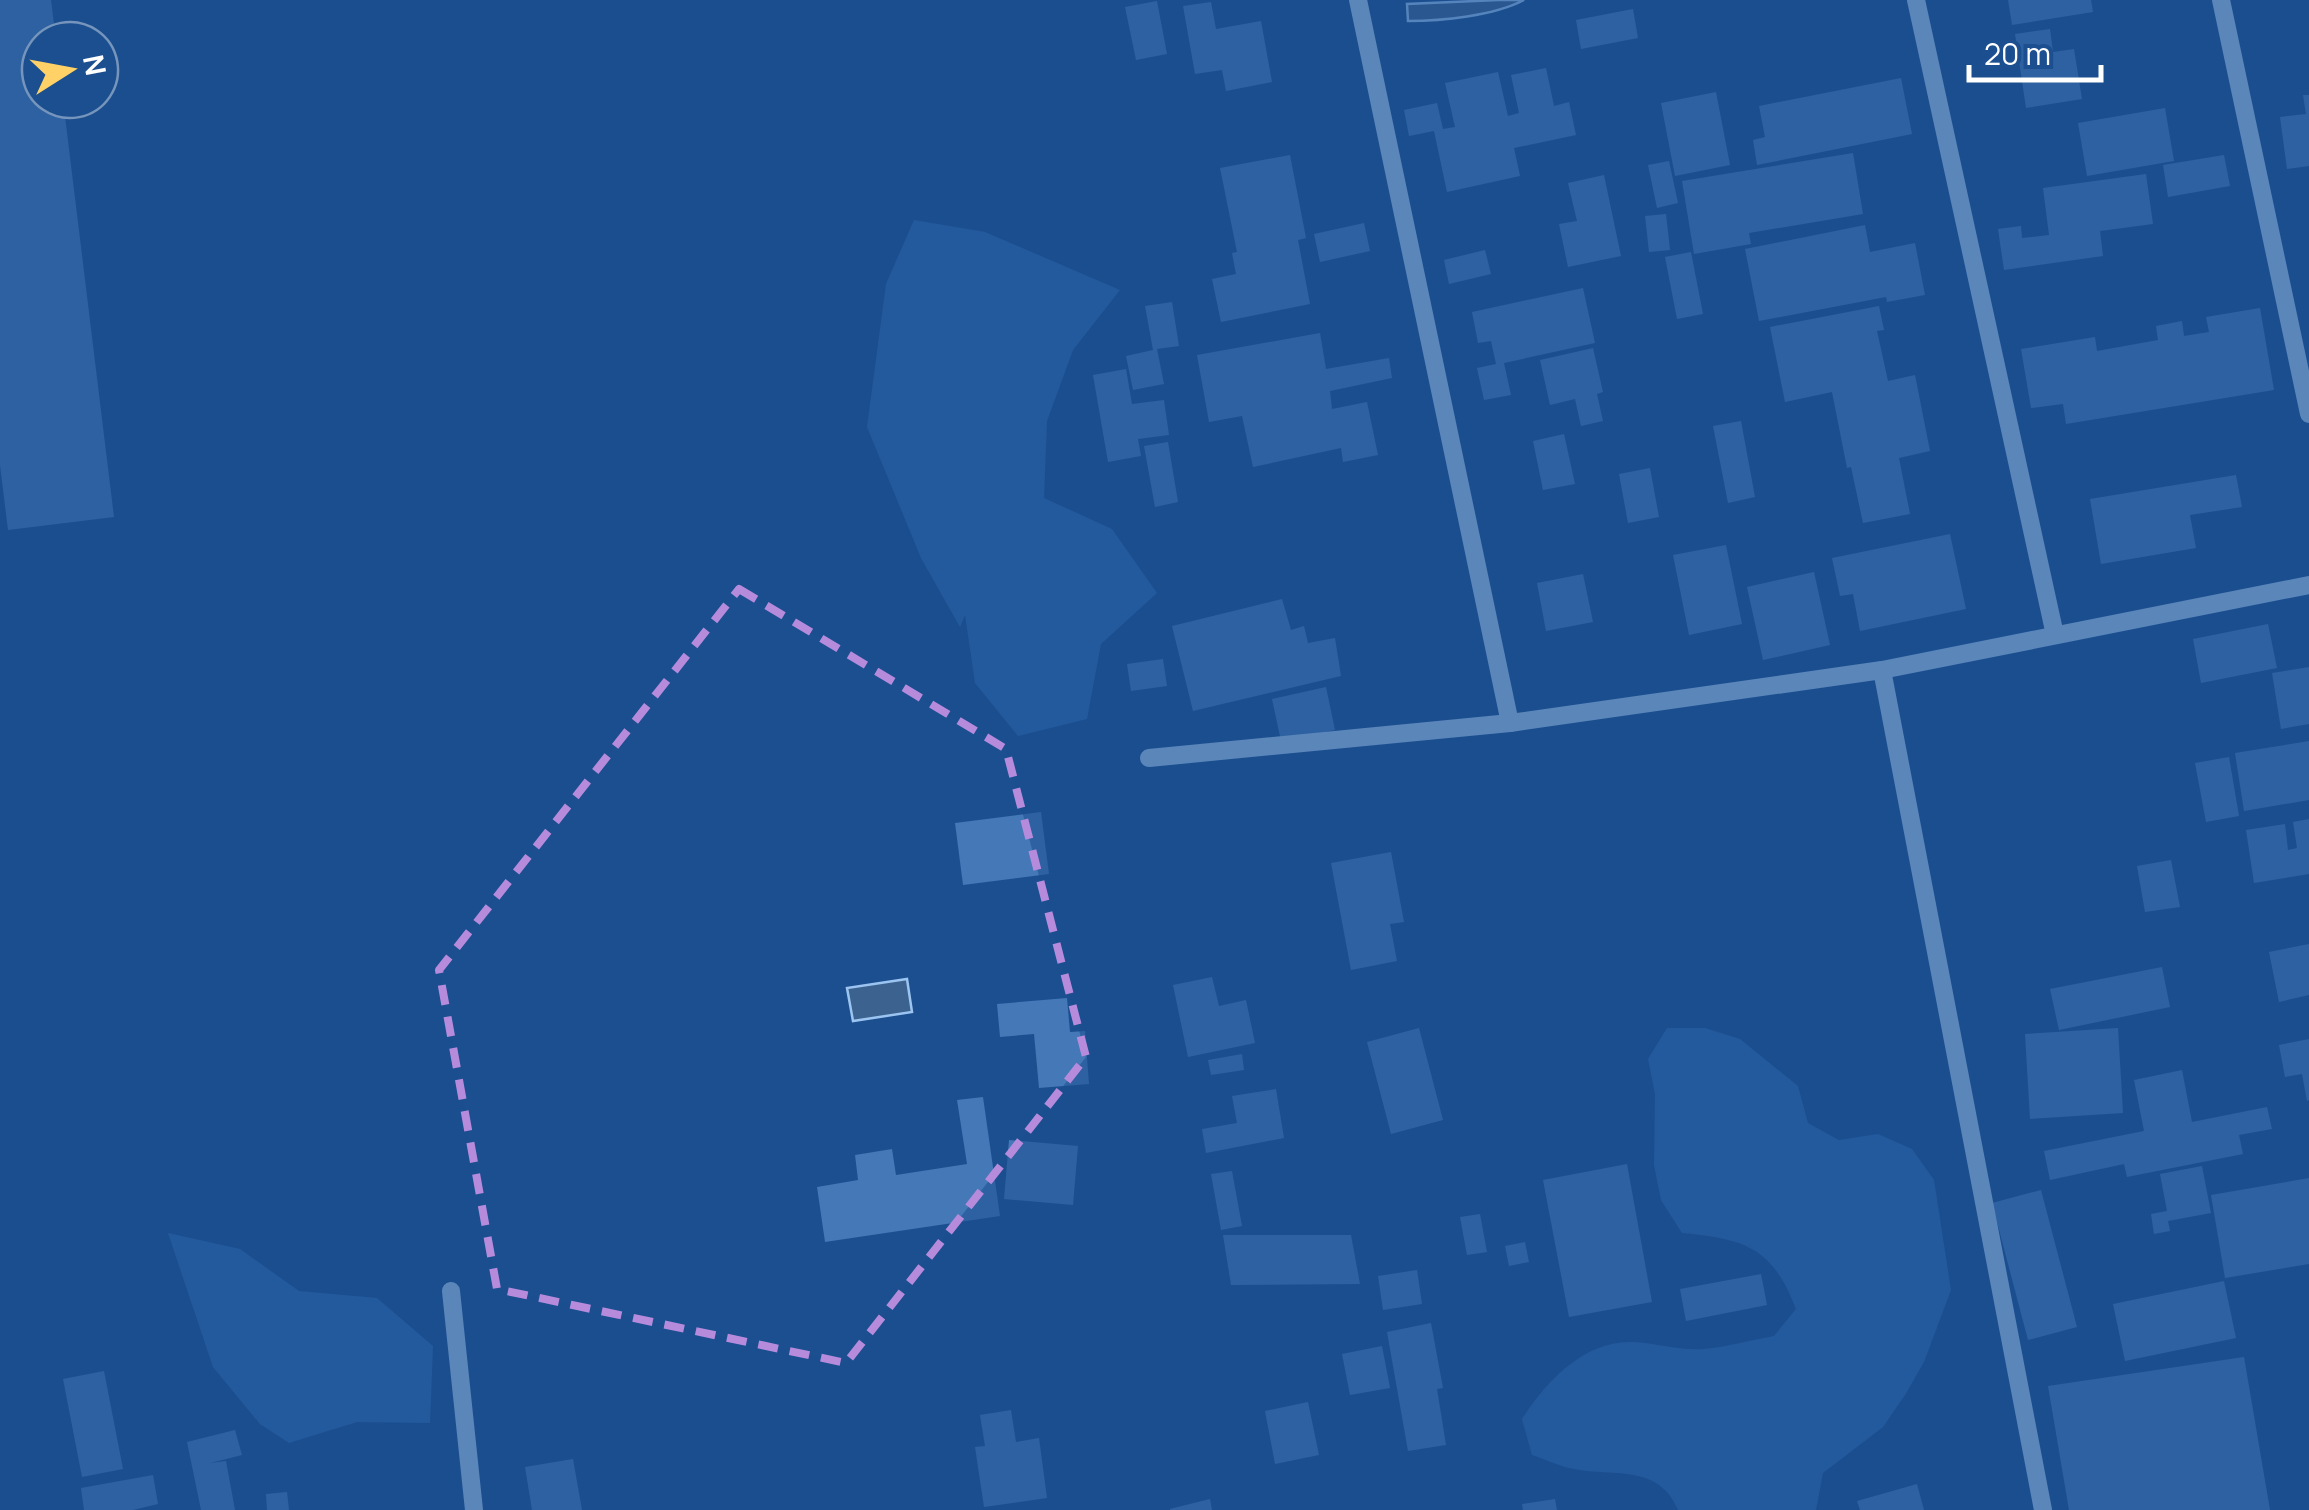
<svg xmlns="http://www.w3.org/2000/svg" width="2309" height="1510" viewBox="0 0 2309 1510" font-family="Manrope,sans-serif">
	<rect width="100%" height="100%" fill="#1b4f8f"/>
	<!-- green -->
	<g fill="#2e69ad">
		<path d="M914,220L985,232L1120,290L1073,350L1047,421L1044,498L1112,529L1157,593L1101,644L1087,719L1018,736L975,683L965,615L960,627L921,558L867,427L886,284Z"/>
		<path d="M1667,1028H1705L1740,1039L1798,1086L1808,1123L1839,1140L1878,1134L1912,1149L1934,1180L1951,1290L1924,1362L1905,1395L1883,1427L1823,1473L1816,1510H1678C1658,1462 1612,1478 1569,1468C1557,1465 1544,1459 1532,1455L1522,1419C1546,1381 1585,1340 1633,1342C1657,1343 1679,1351 1704,1349C1727,1347 1751,1340 1774,1336L1796,1309C1772,1247 1745,1239 1682,1233L1661,1200L1654,1165L1655,1094L1648,1059Z"/>
		<path d="M168,1233L240,1249L299,1291L377,1298L433,1346L430,1423L357,1422L289,1443L260,1424L213,1367Z"/>
	</g>
	<!-- water -->
	<g fill="#3c6290" stroke="#9cc4f0" stroke-width="2.5">
		<path d="M1498,0H1524C1494,16 1441,21 1408,21L1407,4Z"/>
		<path d="M907,979L912,1012L853,1021L847,988Z"/>
	</g>
	<!-- building -->
	<g fill="#4478b7">
		<path d="M0,0H51L56,40H40V100H63L114,517L8,530L0,465Z"/>
		<path d="M2008,0H2091L2093,12L2012,25Z"/>
		<path d="M1157,1L1167,54L1136,60L1125,7Z"/>
		<path d="M1211,2L1216,29L1261,21L1272,82L1226,91L1222,70L1195,74L1183,6Z"/>
		<path d="M1633,9L1638,38L1581,49L1576,20Z"/>
		<path d="M2050,29L2053,52L2074,49L2082,99L2026,108L2015,34Z"/>
		<path d="M1546,68L1554,106L1569,102L1576,135L1514,148L1520,176L1447,192L1434,131L1409,136L1404,110L1437,103L1443,129L1455,127L1445,83L1498,72L1508,116L1519,113L1511,75Z"/>
		<path d="M1901,78L1912,134L1757,165L1753,140L1765,137L1759,106Z"/>
		<path d="M1716,92L1730,165L1675,176L1661,103Z"/>
		<path d="M2303,95H2309V166L2287,169L2280,117L2306,114Z"/>
		<path d="M2165,108L2174,161L2087,176L2078,123Z"/>
		<path d="M1853,153L1863,214L1749,233L1751,244L1694,254L1682,181Z"/>
		<path d="M1290,155L1306,238L1298,240L1310,304L1221,322L1212,279L1236,274L1232,253L1237,252L1220,168Z"/>
		<path d="M2224,155L2230,186L2168,197L2163,165Z"/>
		<path d="M1669,161L1678,203L1657,208L1648,165Z"/>
		<path d="M2146,174L2153,224L2100,231L2103,256L2004,270L1998,229L2021,226L2022,238L2049,235L2043,188Z"/>
		<path d="M1604,175L1621,256L1568,267L1559,224L1577,221L1568,183Z"/>
		<path d="M1666,214L1670,250L1649,252L1645,216Z"/>
		<path d="M1364,223L1370,251L1320,262L1314,234Z"/>
		<path d="M1865,225L1870,252L1915,243L1925,295L1887,302L1886,297L1759,321L1745,249Z"/>
		<path d="M1485,250L1491,274L1449,284L1444,260Z"/>
		<path d="M1691,252L1703,314L1677,319L1665,257Z"/>
		<path d="M1583,288L1595,343L1504,363L1511,395L1484,400L1477,368L1496,364L1491,341L1478,343L1472,312Z"/>
		<path d="M1172,302L1179,346L1157,349L1164,384L1133,390L1126,356L1153,350L1145,306Z"/>
		<path d="M1879,306L1884,330L1877,331L1888,381L1915,375L1930,451L1899,458L1910,514L1863,523L1851,467L1847,468L1832,392L1785,402L1770,327Z"/>
		<path d="M2260,308L2274,390L2066,424L2063,404L2031,408L2021,349L2095,337L2097,351L2158,340L2156,326L2182,321L2184,336L2209,332L2206,317Z"/>
		<path d="M1320,333L1326,369L1389,358L1392,378L1330,391L1332,409L1367,402L1378,455L1343,462L1341,448L1253,467L1242,416L1209,422L1197,355Z"/>
		<path d="M1593,348L1603,392L1597,394L1603,421L1581,426L1575,399L1550,405L1540,360Z"/>
		<path d="M1126,369L1132,404L1164,400L1169,435L1138,439L1141,456L1108,462L1093,375Z"/>
		<path d="M1741,421L1755,497L1728,503L1713,426Z"/>
		<path d="M1564,434L1575,484L1543,490L1533,441Z"/>
		<path d="M1168,442L1178,502L1155,507L1144,446Z"/>
		<path d="M1650,468L1659,517L1628,523L1619,474Z"/>
		<path d="M2236,475L2242,507L2190,515L2196,548L2101,564L2090,499Z"/>
		<path d="M1950,534L1966,609L1860,631L1853,594L1840,596L1832,558Z"/>
		<path d="M1726,545L1742,624L1689,635L1673,555Z"/>
		<path d="M1814,572L1830,645L1763,660L1747,587Z"/>
		<path d="M1583,574L1593,622L1546,631L1537,583Z"/>
		<path d="M1282,599L1291,630L1304,626L1308,643L1335,638L1341,676L1193,711L1172,626Z"/>
		<path d="M2268,624L2277,668L2201,683L2193,639Z"/>
		<path d="M1163,659L1167,686L1131,691L1127,664Z"/>
		<path d="M2309,667V724L2281,729L2272,673Z"/>
		<path d="M1326,687L1335,730L1281,741L1272,699Z"/>
		<path d="M2309,741V800L2244,811L2235,753Z"/>
		<path d="M2229,757L2239,816L2206,822L2195,763Z"/>
		<path d="M1041,812L1049,874L963,885L955,823Z"/>
		<path d="M2309,819V874L2254,883L2246,830L2285,824L2288,850L2297,848L2293,822Z"/>
		<path d="M1391,852L1404,922L1390,924L1397,961L1351,970L1331,863Z"/>
		<path d="M2171,860L2180,907L2145,912L2137,866Z"/>
		<path d="M2309,944V995L2279,1002L2269,952Z"/>
		<path d="M2162,967L2170,1007L2059,1030L2050,989Z"/>
		<path d="M1212,977L1219,1006L1246,1000L1255,1043L1188,1057L1173,985Z"/>
		<path d="M1067,998L1070,1032L1085,1031L1089,1084L1039,1088L1034,1034L1000,1037L997,1004Z"/>
		<path d="M1419,1028L1443,1120L1391,1134L1367,1042Z"/>
		<path d="M2118,1028L2123,1113L2030,1119L2025,1034Z"/>
		<path d="M2309,1039V1100L2307,1101L2302,1074L2285,1077L2279,1045Z"/>
		<path d="M1242,1054L1244,1070L1211,1075L1208,1060Z"/>
		<path d="M2182,1070L2192,1122L2267,1107L2272,1129L2239,1135L2243,1154L2127,1177L2124,1164L2050,1180L2044,1151L2144,1131L2134,1080Z"/>
		<path d="M1276,1089L1284,1138L1206,1153L1202,1129L1237,1123L1232,1096Z"/>
		<path d="M983,1097L1000,1216L825,1242L817,1187L858,1180L855,1155L892,1149L896,1175L967,1164L957,1100Z"/>
		<path d="M1009,1140L1078,1146L1073,1205L1004,1199Z"/>
		<path d="M1627,1164L1652,1302L1569,1317L1543,1180Z"/>
		<path d="M2202,1166L2211,1213L2168,1221L2170,1231L2154,1234L2151,1214L2167,1211L2160,1174Z"/>
		<path d="M1232,1171L1242,1226L1221,1230L1211,1174Z"/>
		<path d="M2309,1178V1264L2225,1278L2211,1195Z"/>
		<path d="M2041,1190L2077,1327L2028,1340L1992,1203Z"/>
		<path d="M1480,1214L1487,1252L1467,1255L1460,1217Z"/>
		<path d="M1223,1235H1351L1360,1284L1231,1285Z"/>
		<path d="M1525,1242L1529,1262L1509,1266L1505,1246Z"/>
		<path d="M1417,1270L1422,1304L1383,1310L1378,1276Z"/>
		<path d="M1761,1274L1767,1305L1686,1321L1680,1289Z"/>
		<path d="M2224,1281L2236,1338L2125,1361L2113,1304Z"/>
		<path d="M1431,1323L1443,1388L1437,1389L1446,1445L1408,1451L1387,1332Z"/>
		<path d="M1382,1346L1390,1388L1350,1395L1342,1354Z"/>
		<path d="M2244,1357L2270,1510H2069L2048,1386Z"/>
		<path d="M104,1371L123,1469L82,1477L63,1379Z"/>
		<path d="M1308,1402L1319,1455L1275,1464L1265,1411Z"/>
		<path d="M1011,1410L1016,1442L1039,1438L1047,1498L984,1507L975,1447L985,1446L980,1415Z"/>
		<path d="M235,1430L242,1455L210,1463L226,1461L235,1510H201L187,1442Z"/>
		<path d="M573,1459L582,1510H532L525,1467Z"/>
		<path d="M153,1475L158,1504L133,1510H84L81,1488Z"/>
		<path d="M1917,1484L1924,1510H1860L1857,1501Z"/>
		<path d="M287,1492L289,1510H267L266,1494Z"/>
		<path d="M1210,1499L1212,1510H1170V1509Z"/>
		<path d="M1555,1499L1557,1510H1523L1522,1504Z"/>
	</g>
	<g fill="none" stroke-linecap="round" stroke-linejoin="round">
		<!-- minor -->
		<g stroke="#a9c9ee" stroke-width="18">
			<path d="M1358,0L1510,723"/>
			<path d="M1916,0L2055,635"/>
			<path d="M2221,0L2309,414"/>
			<path d="M1882,670L2043,1510"/>
			<path d="M1149,758L1510,723L1882,670L2309,585"/>
			<path d="M451,1291L474,1510"/>
		</g>
	</g>
	<!-- marked area -->
	<path d="M0 0H2309V1510H0ZM739,589L1006,749L1086,1057L846,1363L497,1289L439,970Z" fill="#1b4f8f" fill-opacity=".55" fill-rule="evenodd"/>
	<path fill="none" stroke="#b68bdc" stroke-width="8" stroke-dasharray="20 12" stroke-linejoin="round" d="M739,589L1006,749L1086,1057L846,1363L497,1289L439,970Z"/>
	<!-- north arrow -->
	<g transform="translate(70 70) rotate(79)"><circle r="48" fill="#1b4f8f" stroke="#7695bc" stroke-width="2.5"/>
	<path d="M0-8L18 38L0 25L-18 38Z" fill="#ffd166"/>
	<text y="-15" font-size="28" font-weight="bold" text-anchor="middle" fill="#ffffff">N</text>
	</g>
	<!-- scale -->
	<path d="M1969 65v15h132v-15" fill="none" stroke="#ffffff" stroke-width="5"/>
	<text x="1984" y="65" font-size="30" fill="#ffffff" stroke="#1b4f8f" stroke-width="8" paint-order="stroke">20 m</text>
</svg>
